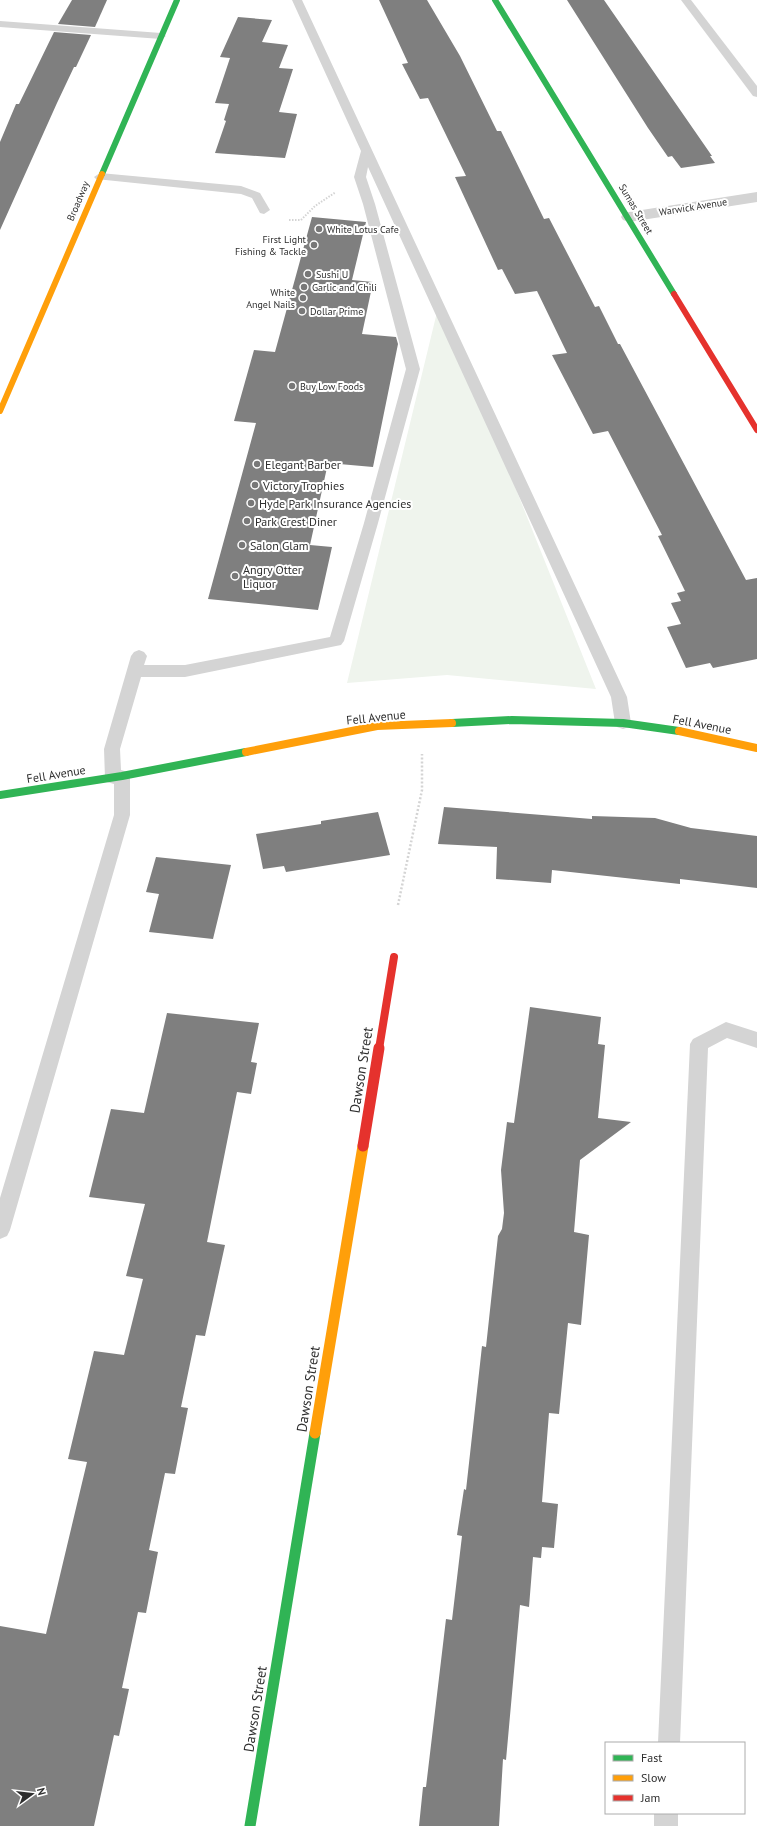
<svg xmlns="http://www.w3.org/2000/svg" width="757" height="1826" viewBox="0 0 757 1826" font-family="'PT Sans',sans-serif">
	<rect width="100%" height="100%" fill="#fff"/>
	<!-- green -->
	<path fill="#eff4ed" d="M438,308L461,352L596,689L447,675L347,683Z"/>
	<!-- building -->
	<g fill="#7f7f7f">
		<path d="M72,0H107L95,27L58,24Z"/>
		<path d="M379,0H427L460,56L497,131H501L544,219L549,218L595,307L599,306L618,344H620L746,580L757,578V659L713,668L710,663L686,668L667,627L681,624L671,603L681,601L677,593L685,591L658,536L662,535L608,431L593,434L552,355L567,353L537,291L515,294L502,269L498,270L455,177L466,176L428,98L420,99L402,64L408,63Z"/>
		<path d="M567,0H604L712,156H710L715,163L681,168L672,156L668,157L648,128Z"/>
		<path d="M238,17L272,20L262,42L288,45L279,68L293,69L279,112L297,114L285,158L215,153L226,121L224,120L229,104L215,103L230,58L220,57Z"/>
		<path d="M54,32L91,35L76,67H74L57,103L0,230V142L16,104H19Z"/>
		<path d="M312,217L366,222L352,280L373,282L362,334L396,337L398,344L373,467L328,463L310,545L332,547L318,610L208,599L256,423L234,421L254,350L275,352Z"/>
		<path d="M444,807L592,819V816L655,818L691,828L757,836V888L680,879V884L552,870L551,883L496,879L497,847L438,844Z"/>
		<path d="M378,812L390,855L286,872L284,866L263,869L256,834L321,824V821Z"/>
		<path d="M156,857L231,865L213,939L149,932L159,894L146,892Z"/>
		<path d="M530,1007L601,1017L598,1044L605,1045L598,1118L631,1122L580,1160L574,1232L589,1235L581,1325L568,1323L559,1414L549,1413L542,1502L558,1504L554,1548L542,1547L541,1558L533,1557L529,1607L520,1605L506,1760L503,1759L499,1826H419L423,1787H426L446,1619L452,1620L462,1536L457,1535L464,1489L466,1490L482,1346L486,1347L498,1236L502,1229L504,1213L501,1170L507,1122L514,1123Z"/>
		<path d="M167,1013L259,1023L251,1062L257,1063L251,1094L237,1092L207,1242L225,1245L205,1336L196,1335L181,1407L188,1408L175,1474L165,1473L149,1550L158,1552L146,1613L138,1612L122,1688L129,1689L119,1736L114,1735L94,1826H0V1626L46,1634L87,1462L68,1459L94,1351L124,1355L143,1279L126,1276L145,1204L89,1197L111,1109L144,1113Z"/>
	</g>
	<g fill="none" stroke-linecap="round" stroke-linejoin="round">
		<!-- path-far1 -->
		<path stroke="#d4d4d4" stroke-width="2" stroke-dasharray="1.5 1.5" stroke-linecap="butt" d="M289,220H301L315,206L336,192"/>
		<!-- path -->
		<path stroke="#d4d4d4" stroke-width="2.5" stroke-dasharray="2 2" stroke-linecap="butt" d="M398,905L422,790V754"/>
		<!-- lane -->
		<g fill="#d4d4d4" fill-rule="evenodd">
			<path d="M292,0H302L627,697L631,723L629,727L623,729L617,727L615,723L611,697L368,167L366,177L375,204L420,369L378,523L344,641L341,645L336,646L185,677H141L120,749L121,770L128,772L130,776V815L10,1230L7,1236L0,1239V1198L114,815V784L107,782L105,778L104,749L131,656L134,652L139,650L144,652L147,656L144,665H185L330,637L364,523L406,369L363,204L354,177L361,151Z"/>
			<path d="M681,0H691L757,86V97L753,96Z"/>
			<path d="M0,21L161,33L166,36L161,39L0,27Z"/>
			<path d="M100,173L241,186L260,193L270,210L264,214L260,213L252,198L241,194L96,179L94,177Z"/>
			<path d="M726,1022L757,1032V1048L727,1038L708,1048L680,1743H658L690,1044L693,1039Z"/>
			<rect x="654" y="1813" width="24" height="13"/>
		</g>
		<!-- street -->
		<path fill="#d4d4d4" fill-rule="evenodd" d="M757,192V202L629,222L623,220L621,217L623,214L629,212Z"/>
		<!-- fast-far2 -->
		<g stroke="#30b455" stroke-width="6">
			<path d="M495,0L674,294"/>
			<path d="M102,174L177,0"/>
		</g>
		<!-- fast-far1 -->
		<g stroke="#30b455" stroke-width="8">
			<path d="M452,723L512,720L623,723L679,731"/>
			<path d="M0,795L122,776L246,752"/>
		</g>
		<!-- fast -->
		<path stroke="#30b455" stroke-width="11" d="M250,1826L315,1433"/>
		<!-- slow-far2 -->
		<path stroke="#ff9f0a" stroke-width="6" d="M0,411L102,174"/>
		<!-- slow-far1 -->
		<g stroke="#ff9f0a" stroke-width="8">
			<path d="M679,731L757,748"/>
			<path d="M246,752L377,726L452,723"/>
		</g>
		<!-- slow -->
		<path stroke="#ff9f0a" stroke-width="11" d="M315,1433L363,1146"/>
		<!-- jam-far2 -->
		<path stroke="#e5322d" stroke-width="6" d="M674,294L757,430"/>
		<!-- jam-far1 -->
		<path stroke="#e5322d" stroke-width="8" d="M379,1049L394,957"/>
		<!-- jam -->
		<path stroke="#e5322d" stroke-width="11" d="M363,1146L379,1048"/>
	</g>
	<!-- markers -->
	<g fill="#787878" stroke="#fff" stroke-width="1.5">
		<circle cx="319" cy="229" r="4"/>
		<circle cx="314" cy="245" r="4"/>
		<circle cx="308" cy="274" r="4"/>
		<circle cx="304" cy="287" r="4"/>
		<circle cx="303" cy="298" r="4"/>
		<circle cx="302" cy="311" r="4"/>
		<circle cx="292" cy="386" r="4"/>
		<circle cx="257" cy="464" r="4"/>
		<circle cx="255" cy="485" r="4"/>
		<circle cx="251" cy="503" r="4"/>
		<circle cx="247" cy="521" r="4"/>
		<circle cx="242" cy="545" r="4"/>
		<circle cx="235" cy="576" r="4"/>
	</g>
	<g text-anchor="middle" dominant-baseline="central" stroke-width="4" stroke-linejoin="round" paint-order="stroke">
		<!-- far-street labels -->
		<g font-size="10" fill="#2f2f2f" stroke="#fff">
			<text transform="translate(78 201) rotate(-67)">Broadway</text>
			<text transform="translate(693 207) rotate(-9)">Warwick Avenue</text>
			<text transform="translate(636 209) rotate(59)">Sumas Street</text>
		</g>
		<!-- far-poi labels -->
		<g font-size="10" fill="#2f2f2f" stroke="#fff" text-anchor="start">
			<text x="327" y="229">White Lotus Cafe</text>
			<text x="306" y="239" text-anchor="end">First Light<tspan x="306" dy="12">Fishing &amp; Tackle</tspan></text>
			<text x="316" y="274">Sushi U</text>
			<text x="312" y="287">Garlic and Chili</text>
			<text x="295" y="292" text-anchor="end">White<tspan x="295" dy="12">Angel Nails</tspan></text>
			<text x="310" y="311">Dollar Prime</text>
			<text x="300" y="386">Buy Low Foods</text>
		</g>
		<!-- poi labels -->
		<g font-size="12" fill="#2f2f2f" stroke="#fff" text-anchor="start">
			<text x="265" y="464">Elegant Barber</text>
			<text x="263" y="485">Victory Trophies</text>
			<text x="259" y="503">Hyde Park Insurance Agencies</text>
			<text x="255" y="521">Park Crest Diner</text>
			<text x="250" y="545">Salon Glam</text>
			<text x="243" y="569">Angry Otter<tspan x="243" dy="14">Liquor</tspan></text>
		</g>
		<!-- street labels -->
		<g font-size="12" fill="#2f2f2f" stroke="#fff">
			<text transform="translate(376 717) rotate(-6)">Fell Avenue</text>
			<text transform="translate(702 724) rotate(11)">Fell Avenue</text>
			<text transform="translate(56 774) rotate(-9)">Fell Avenue</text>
		</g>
		<!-- near-street labels -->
		<g font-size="14" fill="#2f2f2f" stroke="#fff">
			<text transform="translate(361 1070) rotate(-81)">Dawson Street</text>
			<text transform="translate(308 1389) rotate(-81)">Dawson Street</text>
			<text transform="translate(255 1709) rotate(-81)">Dawson Street</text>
		</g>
	</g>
	<!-- legend -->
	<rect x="605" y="1742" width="140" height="72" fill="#ffffff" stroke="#acacac"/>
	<rect x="613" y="1755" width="20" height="6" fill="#30b455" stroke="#acacac"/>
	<text x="641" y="1762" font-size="12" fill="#2f2f2f">Fast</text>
	<rect x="613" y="1775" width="20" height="6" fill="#ff9f0a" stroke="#acacac"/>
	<text x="641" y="1782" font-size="12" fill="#2f2f2f">Slow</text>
	<rect x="613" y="1795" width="20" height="6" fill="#e5322d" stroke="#acacac"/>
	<text x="641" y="1802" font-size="12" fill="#2f2f2f">Jam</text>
	<!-- north arrow -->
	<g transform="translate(32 1794) rotate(75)" stroke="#ffffff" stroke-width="3" paint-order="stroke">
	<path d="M0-3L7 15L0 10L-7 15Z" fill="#2f2f2f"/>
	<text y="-6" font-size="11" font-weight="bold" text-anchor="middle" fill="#2f2f2f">N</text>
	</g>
</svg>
